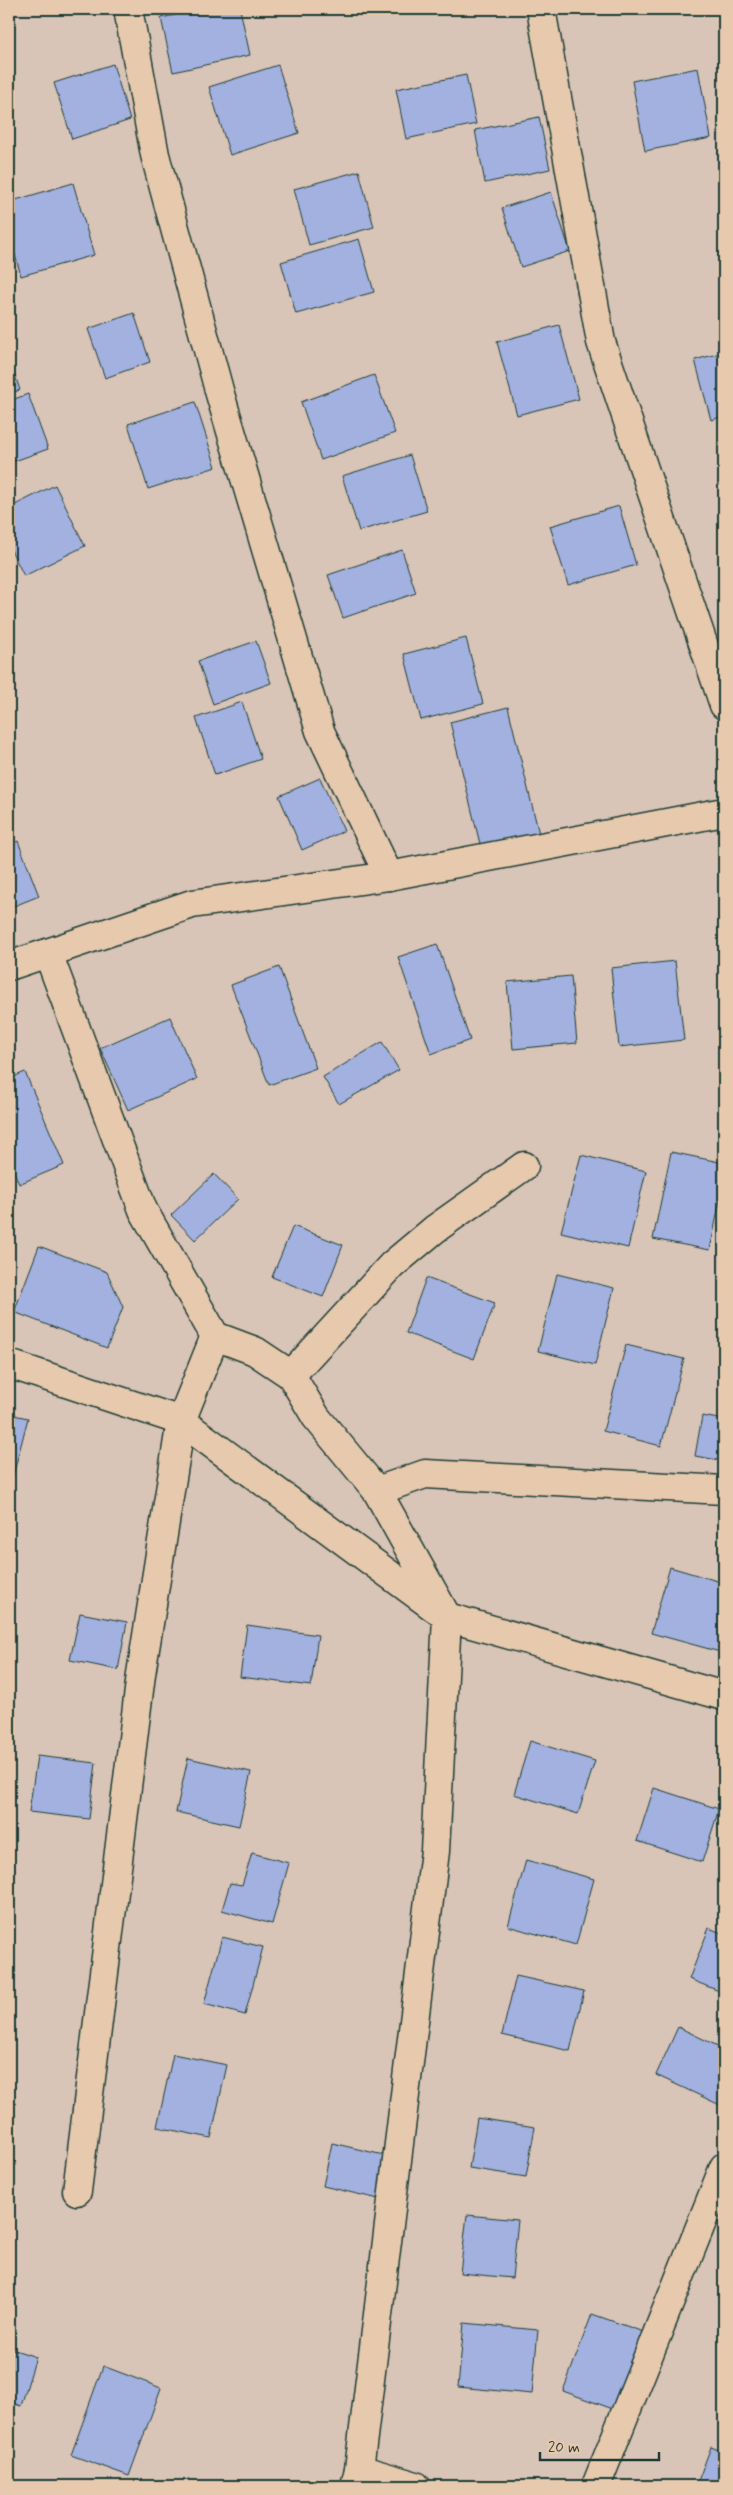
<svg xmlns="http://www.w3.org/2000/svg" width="733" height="2495" viewBox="0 0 733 2495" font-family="Mynerve,sans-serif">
	<rect width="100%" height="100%" fill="#d9c4b8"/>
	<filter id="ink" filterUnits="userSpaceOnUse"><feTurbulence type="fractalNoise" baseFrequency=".02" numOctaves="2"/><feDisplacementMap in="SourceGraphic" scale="10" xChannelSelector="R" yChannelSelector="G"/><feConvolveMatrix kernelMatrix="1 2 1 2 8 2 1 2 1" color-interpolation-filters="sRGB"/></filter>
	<g filter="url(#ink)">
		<!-- building -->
		<g fill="#a2b1e0" stroke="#1f3d34">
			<path d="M203,9H240L250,55L173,72L161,18Z"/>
			<path d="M113,64L130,120L72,139L54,83Z"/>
			<path d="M278,65L299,133L230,155L209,87Z"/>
			<path d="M698,68L711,138L645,151L632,81Z"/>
			<path d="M466,75L476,124L406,139L396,89Z"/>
			<path d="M539,117L550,169L485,183L475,130Z"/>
			<path d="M359,171L374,227L309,245L294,189Z"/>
			<path d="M73,183L94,255L21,276L9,233V202Z"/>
			<path d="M551,192L570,251L521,267L502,208Z"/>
			<path d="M359,239L374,292L296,314L281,262Z"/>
			<path d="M134,313L150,362L105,378L88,329Z"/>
			<path d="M559,325L579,399L517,415L497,342Z"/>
			<path d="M724,352V416L711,420L695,360Z"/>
			<path d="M9,358L20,390L9,394Z"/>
			<path d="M374,375L395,433L321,460L301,402Z"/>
			<path d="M28,394L48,449L9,463V401Z"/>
			<path d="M195,402L216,467L148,489L128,424Z"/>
			<path d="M410,455L427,511L359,531L342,476Z"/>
			<path d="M55,485L85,546L24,576L9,546V508Z"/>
			<path d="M619,506L636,565L568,585L550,526Z"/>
			<path d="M402,550L416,593L343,618L328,575Z"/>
			<path d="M466,638L483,704L421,720L404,654Z"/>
			<path d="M256,641L271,683L213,704L198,661Z"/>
			<path d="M242,702L261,759L215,775L196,718Z"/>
			<path d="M508,707L540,838L482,852L450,722Z"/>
			<path d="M320,778L344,831L302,850L279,796Z"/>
			<path d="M18,841L39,896L9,908V845Z"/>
			<path d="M437,944L470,1040L431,1054L398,957Z"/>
			<path d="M675,961L684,1040L619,1047L611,968Z"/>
			<path d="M279,967L316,1068L269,1085L231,985Z"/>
			<path d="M571,976L577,1043L513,1049L507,982Z"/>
			<path d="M170,1017L197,1079L128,1110L100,1048Z"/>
			<path d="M382,1042L399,1070L339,1104L323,1077Z"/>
			<path d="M25,1072L64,1165L19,1184L9,1159V1079Z"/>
			<path d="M671,1152L724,1163V1180L710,1250L653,1239Z"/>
			<path d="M581,1155L646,1171L628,1248L561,1232Z"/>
			<path d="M214,1174L238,1199L195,1240L171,1215Z"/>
			<path d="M293,1226L343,1245L323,1297L272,1277Z"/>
			<path d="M39,1246L107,1272L123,1307L107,1348L14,1312Z"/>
			<path d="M557,1274L614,1288L595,1365L538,1351Z"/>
			<path d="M426,1278L495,1303L474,1359L406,1333Z"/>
			<path d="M626,1345L684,1359L661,1446L603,1431Z"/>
			<path d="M9,1414L28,1418L9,1491Z"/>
			<path d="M702,1416L724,1420V1461L695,1456Z"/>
			<path d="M670,1567L724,1583V1638L720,1652L651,1633Z"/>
			<path d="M80,1613L127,1622L118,1670L70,1660Z"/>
			<path d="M247,1625L318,1635L311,1686L240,1677Z"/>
			<path d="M530,1741L595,1761L578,1814L514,1794Z"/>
			<path d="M37,1756L96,1763L89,1819L29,1812Z"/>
			<path d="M188,1758L251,1772L239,1826L176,1812Z"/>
			<path d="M654,1788L719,1809L702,1862L637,1841Z"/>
			<path d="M252,1853L289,1863L272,1924L222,1910L230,1883L242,1885Z"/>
			<path d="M526,1860L594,1879L576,1945L508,1926Z"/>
			<path d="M709,1928L724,1934V1993L689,1979Z"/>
			<path d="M222,1937L263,1947L245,2015L204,2004Z"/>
			<path d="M516,1976L584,1991L570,2051L502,2035Z"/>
			<path d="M678,2027L724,2049V2096L720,2105L656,2075Z"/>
			<path d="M173,2054L227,2065L211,2138L157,2127Z"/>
			<path d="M477,2118L535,2127L526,2177L469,2168Z"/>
			<path d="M332,2143L392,2157L383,2200L323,2186Z"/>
			<path d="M467,2215L518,2220L512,2278L460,2273Z"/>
			<path d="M592,2314L652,2335L624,2413L563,2391Z"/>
			<path d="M464,2323L538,2330L532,2394L458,2387Z"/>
			<path d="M9,2348L36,2357L21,2406L9,2402Z"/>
			<path d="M103,2366L161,2388L129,2476L71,2455Z"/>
			<path d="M711,2447L724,2452V2486H696Z"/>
		</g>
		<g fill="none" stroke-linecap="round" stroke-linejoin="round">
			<defs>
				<g id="minor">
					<path d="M128,9L155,155L220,394L320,731L389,876"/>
					<path d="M541,9L601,342L724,705"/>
					<path d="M48,953L143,1210L215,1336L255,1351L291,1375L316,1417L377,1491L447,1617L724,1696"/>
					<path d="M9,966L192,904L389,876L724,812"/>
					<path d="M9,1364L181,1421L447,1617L435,1851L359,2469L355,2486"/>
					<path d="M291,1375L392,1265L435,1229L524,1166"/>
					<path d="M377,1491L425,1474L724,1490"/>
					<path d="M77,2191L141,1674L181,1421L215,1336"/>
					<path d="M359,2469L416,2486"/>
					<path d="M596,2486L724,2167"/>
				</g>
			</defs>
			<!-- minor casing -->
			<use href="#minor" stroke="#1f3d34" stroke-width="31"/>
			<!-- minor -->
			<use href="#minor" stroke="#e7c9ae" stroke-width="28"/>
		</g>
	</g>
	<!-- margin -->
	<rect width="733" height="2495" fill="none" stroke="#e7c9ae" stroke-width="30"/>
	<rect x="15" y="15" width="703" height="2465" fill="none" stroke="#1f3d34" stroke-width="2" filter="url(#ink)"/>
	<!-- scale -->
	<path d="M540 2452v8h119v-8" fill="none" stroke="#1f3d34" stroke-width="2.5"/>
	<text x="548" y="2452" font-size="15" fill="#1f3d34" stroke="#e7c9ae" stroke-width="4" paint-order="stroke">20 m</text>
</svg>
